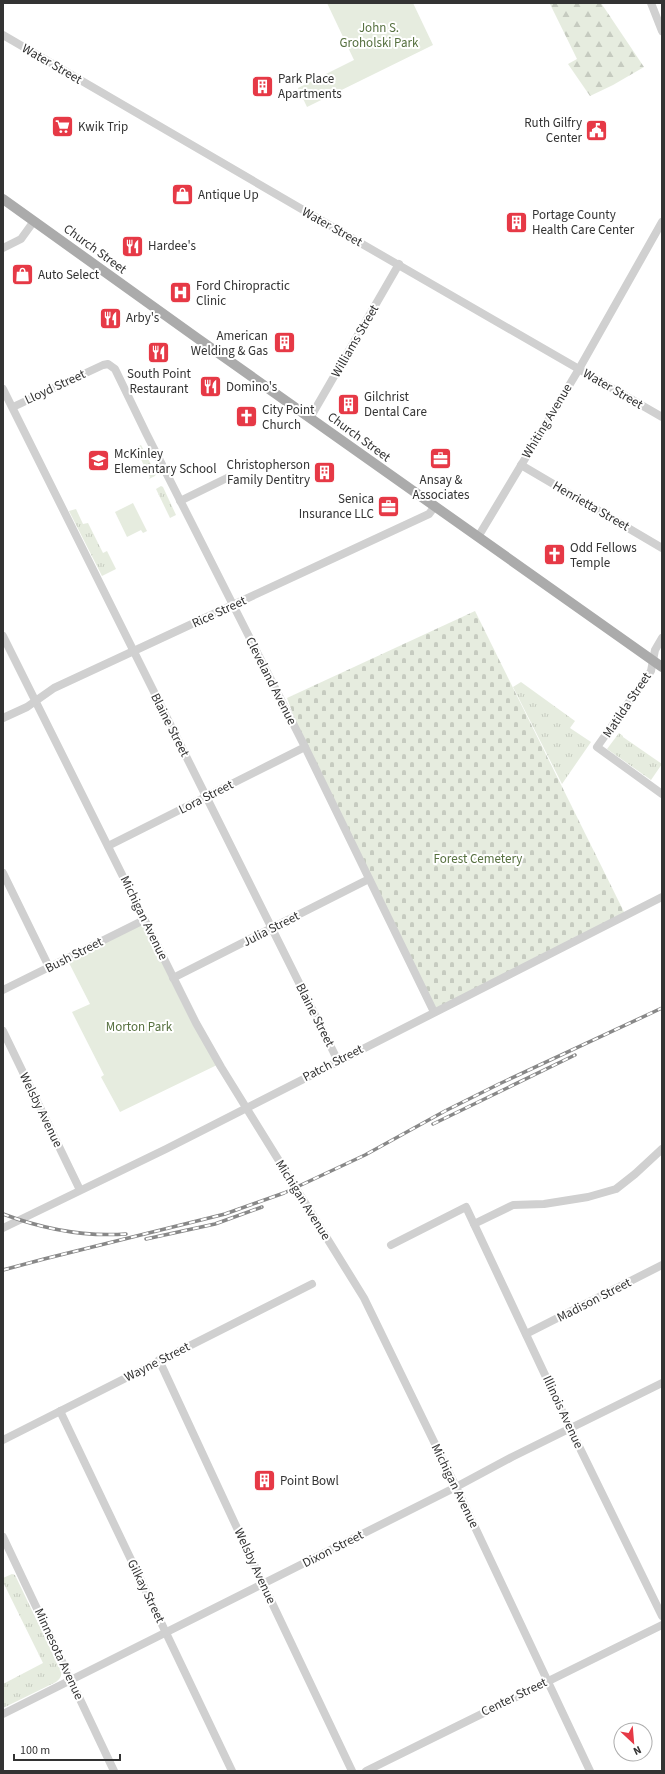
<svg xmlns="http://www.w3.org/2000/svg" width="665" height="1774" viewBox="0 0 665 1774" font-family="'Source Sans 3',sans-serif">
	<defs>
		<pattern id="grass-tufts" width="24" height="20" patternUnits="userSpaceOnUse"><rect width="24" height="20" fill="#e6ecdf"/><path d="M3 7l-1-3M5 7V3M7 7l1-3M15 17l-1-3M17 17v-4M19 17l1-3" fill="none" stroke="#c6cbc0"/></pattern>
		<pattern id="forest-firs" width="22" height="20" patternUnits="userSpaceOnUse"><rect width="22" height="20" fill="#e6ecdf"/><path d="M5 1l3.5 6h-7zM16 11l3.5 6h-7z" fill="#c6cbc0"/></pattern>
		<pattern id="cemetery-stones" width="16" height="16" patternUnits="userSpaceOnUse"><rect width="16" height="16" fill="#e6ecdf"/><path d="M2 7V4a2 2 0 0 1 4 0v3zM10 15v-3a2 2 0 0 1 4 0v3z" fill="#c6cbc0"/></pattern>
	</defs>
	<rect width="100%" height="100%" fill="#fff"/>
	<!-- grass -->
	<g fill="url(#grass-tufts)">
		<path d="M141,445L156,474L155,476L149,479L150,477L135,448Z"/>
		<path d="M161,486L163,487L176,515L170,518L156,489Z"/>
		<path d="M76,509L83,524L88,523L103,553L107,551L116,569L102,576L69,511Z"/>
		<path d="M521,682L575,721L570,728L591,742L562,784L513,687Z"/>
		<path d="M619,733L623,736V737L662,764L651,780L607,749Z"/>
		<path d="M12,1574L15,1575L61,1671C62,1676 60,1679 56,1682L3,1708V1684L43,1663L3,1582V1578Z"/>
	</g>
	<!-- forest -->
	<path fill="url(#forest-firs)" d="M553,3H601L644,67L613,85L590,96L568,64L577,59L550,4Z"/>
	<!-- cemetery -->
	<path fill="url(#cemetery-stones)" d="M475,611L626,916L434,1012L305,747L287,698Z"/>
	<!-- green -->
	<g fill="#e6ecdf">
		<path d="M327,3H413L433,45L307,107L298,88L354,60Z"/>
		<path d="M133,503L147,531L143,533L141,530L127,537L115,512Z"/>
		<path d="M144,920L219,1064L120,1112L101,1077L104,1075L72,1012L90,1004L67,959Z"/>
	</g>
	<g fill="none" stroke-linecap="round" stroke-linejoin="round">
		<!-- minor -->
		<g stroke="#d0d0d0" stroke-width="8">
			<path d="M651,3L662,31"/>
			<path d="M3,35C222,163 442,291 662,417"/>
			<path d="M3,248L21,239L34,221"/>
			<path d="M3,389L338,1061"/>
			<path d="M13,407L103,365L108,364L115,369L146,433L305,747L434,1012"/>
			<path d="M310,418L399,264"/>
			<path d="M521,465L662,548"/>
			<path d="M180,501L229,477"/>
			<path d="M478,537L579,369L662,222"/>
			<path d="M3,636L196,1023L221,1067L364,1298L456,1487L590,1771"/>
			<path d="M662,638L655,650L651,671L597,747L662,794"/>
			<path d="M3,718L27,707L54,688L429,514L435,506"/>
			<path d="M108,846L305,747"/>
			<path d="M3,873L49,967"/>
			<path d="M173,978L369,879"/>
			<path d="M3,990L144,920"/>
			<path d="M3,1031L80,1190"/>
			<path d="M474,1224L513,1205L544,1204L588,1197L616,1189L635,1174L662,1149"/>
			<path d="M3,1228L166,1149L662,897"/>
			<path d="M391,1245L466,1207L570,1428L662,1616"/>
			<path d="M526,1334L662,1265"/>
			<path d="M159,1360L263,1584L352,1771"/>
			<path d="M60,1411L232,1771"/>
			<path d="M3,1440L312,1284"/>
			<path d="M3,1537L114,1771"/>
			<path d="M3,1714L456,1487L512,1457L662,1383"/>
			<path d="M366,1771L662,1625"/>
		</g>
		<!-- major -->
		<path stroke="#ababab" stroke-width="10" d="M3,199L197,338L662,667"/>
		<defs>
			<g id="rail">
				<path d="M433,1124L575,1055"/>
				<path d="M3,1214C43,1229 84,1237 126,1234"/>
				<path d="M146,1239L215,1224L262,1207"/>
				<path d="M3,1270L44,1259L225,1214L284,1193L365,1155L445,1111L499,1084L662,1008"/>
			</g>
		</defs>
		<!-- rail casing -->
		<use href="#rail" stroke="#888" stroke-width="3.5"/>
		<!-- rail -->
		<use href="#rail" stroke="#fff" stroke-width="2" stroke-dasharray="6" stroke-linecap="butt"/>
	</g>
	<!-- icons -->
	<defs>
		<symbol id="building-square" viewBox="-11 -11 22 22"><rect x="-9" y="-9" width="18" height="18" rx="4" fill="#e63946" stroke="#fff"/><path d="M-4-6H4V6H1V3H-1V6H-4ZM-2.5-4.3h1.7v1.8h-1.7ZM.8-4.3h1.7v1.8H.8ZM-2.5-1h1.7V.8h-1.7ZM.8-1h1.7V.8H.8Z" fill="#fff"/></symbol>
		<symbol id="supermarket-square" viewBox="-11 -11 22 22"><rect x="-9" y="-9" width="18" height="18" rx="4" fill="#e63946" stroke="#fff"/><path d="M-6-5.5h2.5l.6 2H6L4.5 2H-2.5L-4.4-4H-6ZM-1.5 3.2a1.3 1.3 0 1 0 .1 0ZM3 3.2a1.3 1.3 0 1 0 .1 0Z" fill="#fff"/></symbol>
		<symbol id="civic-square" viewBox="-11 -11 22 22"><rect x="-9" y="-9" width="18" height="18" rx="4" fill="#e63946" stroke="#fff"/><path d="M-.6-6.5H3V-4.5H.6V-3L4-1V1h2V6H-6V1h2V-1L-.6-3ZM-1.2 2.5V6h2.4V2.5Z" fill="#fff"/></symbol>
		<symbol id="shop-square" viewBox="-11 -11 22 22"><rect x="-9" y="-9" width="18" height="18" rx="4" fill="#e63946" stroke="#fff"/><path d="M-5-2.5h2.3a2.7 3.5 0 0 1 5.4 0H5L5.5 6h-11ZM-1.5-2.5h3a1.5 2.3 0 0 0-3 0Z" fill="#fff"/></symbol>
		<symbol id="restaurant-square" viewBox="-11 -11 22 22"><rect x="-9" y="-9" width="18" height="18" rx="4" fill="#e63946" stroke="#fff"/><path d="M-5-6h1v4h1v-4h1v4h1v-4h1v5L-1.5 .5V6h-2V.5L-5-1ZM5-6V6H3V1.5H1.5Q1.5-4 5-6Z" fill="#fff"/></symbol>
		<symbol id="hospital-square" viewBox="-11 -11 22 22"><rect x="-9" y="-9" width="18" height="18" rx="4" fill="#e63946" stroke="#fff"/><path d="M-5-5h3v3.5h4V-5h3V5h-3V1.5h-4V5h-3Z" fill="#fff"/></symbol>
		<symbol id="church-square" viewBox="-11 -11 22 22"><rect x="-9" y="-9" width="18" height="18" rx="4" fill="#e63946" stroke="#fff"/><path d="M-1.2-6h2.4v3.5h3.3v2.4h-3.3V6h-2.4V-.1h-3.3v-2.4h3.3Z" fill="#fff"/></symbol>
		<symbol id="office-square" viewBox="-11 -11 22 22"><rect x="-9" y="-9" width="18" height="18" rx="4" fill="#e63946" stroke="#fff"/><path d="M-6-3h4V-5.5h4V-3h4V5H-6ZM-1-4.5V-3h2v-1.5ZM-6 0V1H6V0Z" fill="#fff"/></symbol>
		<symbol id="school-square" viewBox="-11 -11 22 22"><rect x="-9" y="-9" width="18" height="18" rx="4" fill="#e63946" stroke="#fff"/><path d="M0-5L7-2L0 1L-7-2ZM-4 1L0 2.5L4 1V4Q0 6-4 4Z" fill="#fff"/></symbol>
	</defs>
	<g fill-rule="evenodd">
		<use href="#building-square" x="250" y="74" width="25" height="25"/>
		<use href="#supermarket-square" x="50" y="114" width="25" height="25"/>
		<use href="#civic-square" x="584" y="118" width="25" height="25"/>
		<use href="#shop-square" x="170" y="182" width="25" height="25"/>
		<use href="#building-square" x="504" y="210" width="25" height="25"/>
		<use href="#restaurant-square" x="120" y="234" width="25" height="25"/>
		<use href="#shop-square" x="10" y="262" width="25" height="25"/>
		<use href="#hospital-square" x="168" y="280" width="25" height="25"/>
		<use href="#restaurant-square" x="98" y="306" width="25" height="25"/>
		<use href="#building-square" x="272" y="330" width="25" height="25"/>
		<use href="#restaurant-square" x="146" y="340" width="25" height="25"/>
		<use href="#restaurant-square" x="198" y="374" width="25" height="25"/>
		<use href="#building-square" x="336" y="392" width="25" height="25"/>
		<use href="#church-square" x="234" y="404" width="25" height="25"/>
		<use href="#office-square" x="428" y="446" width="25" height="25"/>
		<use href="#school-square" x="86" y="448" width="25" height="25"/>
		<use href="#building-square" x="312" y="460" width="25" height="25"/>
		<use href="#office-square" x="376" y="494" width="25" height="25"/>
		<use href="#church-square" x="542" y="542" width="25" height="25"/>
		<use href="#building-square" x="252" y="1468" width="25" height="25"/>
	</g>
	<g text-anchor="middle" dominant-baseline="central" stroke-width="4" stroke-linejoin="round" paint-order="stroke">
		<!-- park labels -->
		<g font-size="13" fill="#56703f" stroke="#fff">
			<text x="379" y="28">John S.<tspan x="379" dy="15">Groholski Park</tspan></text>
			<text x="478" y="859">Forest Cemetery</text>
			<text x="139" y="1027">Morton Park</text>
		</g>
		<!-- street labels -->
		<g font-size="13" fill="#333" stroke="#fff">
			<text transform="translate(52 64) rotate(30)">Water Street</text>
			<text transform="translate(332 227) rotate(29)">Water Street</text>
			<text transform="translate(95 249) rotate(36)">Church Street</text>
			<text transform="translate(355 341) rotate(-60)">Williams Street</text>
			<text transform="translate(55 387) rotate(-25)">Lloyd Street</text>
			<text transform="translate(613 389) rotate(30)">Water Street</text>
			<text transform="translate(547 421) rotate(-59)">Whiting Avenue</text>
			<text transform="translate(359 437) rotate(36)">Church Street</text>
			<text transform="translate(591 506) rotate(30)">Henrietta Street</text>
			<text transform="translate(219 612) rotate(-25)">Rice Street</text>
			<text transform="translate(271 681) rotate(63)">Cleveland Avenue</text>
			<text transform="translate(627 705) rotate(-56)">Matilda Street</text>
			<text transform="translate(170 725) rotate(63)">Blaine Street</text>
			<text transform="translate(206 797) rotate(-27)">Lora Street</text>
			<text transform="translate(144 918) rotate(64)">Michigan Avenue</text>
			<text transform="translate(271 929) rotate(-27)">Julia Street</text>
			<text transform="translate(74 955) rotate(-27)">Bush Street</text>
			<text transform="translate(315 1015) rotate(63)">Blaine Street</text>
			<text transform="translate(333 1063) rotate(-27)">Patch Street</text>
			<text transform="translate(41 1110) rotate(64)">Welsby Avenue</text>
			<text transform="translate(303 1200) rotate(58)">Michigan Avenue</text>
			<text transform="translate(594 1300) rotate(-27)">Madison Street</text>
			<text transform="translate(157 1362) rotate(-27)">Wayne Street</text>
			<text transform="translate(563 1412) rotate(65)">Illinois Avenue</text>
			<text transform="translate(455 1486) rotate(64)">Michigan Avenue</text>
			<text transform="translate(333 1549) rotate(-27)">Dixon Street</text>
			<text transform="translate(255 1566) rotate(65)">Welsby Avenue</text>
			<text transform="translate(146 1591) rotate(64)">Gilkay Street</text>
			<text transform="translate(59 1654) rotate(65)">Minnesota Avenue</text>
			<text transform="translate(514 1697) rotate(-26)">Center Street</text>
		</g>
		<!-- poi labels -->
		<g font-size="13" fill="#333" stroke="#fff" text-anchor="start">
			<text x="278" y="79">Park Place<tspan x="278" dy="15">Apartments</tspan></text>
			<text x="582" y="123" text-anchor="end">Ruth Gilfry<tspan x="582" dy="15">Center</tspan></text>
			<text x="78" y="127">Kwik Trip</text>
			<text x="198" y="195">Antique Up</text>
			<text x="532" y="215">Portage County<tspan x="532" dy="15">Health Care Center</tspan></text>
			<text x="148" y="246">Hardee's</text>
			<text x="38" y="275">Auto Select</text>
			<text x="196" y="286">Ford Chiropractic<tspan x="196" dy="15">Clinic</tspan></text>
			<text x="126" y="318">Arby's</text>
			<text x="268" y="336" text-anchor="end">American<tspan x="268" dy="15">Welding &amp; Gas</tspan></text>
			<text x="159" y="374" text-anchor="middle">South Point<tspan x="159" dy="15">Restaurant</tspan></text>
			<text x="226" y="387">Domino's</text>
			<text x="364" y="397">Gilchrist<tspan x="364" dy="15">Dental Care</tspan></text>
			<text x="262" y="410">City Point<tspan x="262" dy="15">Church</tspan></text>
			<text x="114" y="454">McKinley<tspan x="114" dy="15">Elementary School</tspan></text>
			<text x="310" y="465" text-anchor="end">Christopherson<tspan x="310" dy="15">Family Dentitry</tspan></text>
			<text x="441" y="480" text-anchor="middle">Ansay &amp;<tspan x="441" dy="15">Associates</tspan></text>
			<text x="374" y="499" text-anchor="end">Senica<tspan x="374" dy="15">Insurance LLC</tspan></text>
			<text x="570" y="548">Odd Fellows<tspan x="570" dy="15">Temple</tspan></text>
			<text x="280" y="1481">Point Bowl</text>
		</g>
	</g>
	<!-- border -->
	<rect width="665" height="1774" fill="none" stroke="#333333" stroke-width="8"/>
	<!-- north arrow -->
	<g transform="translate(633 1742) rotate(154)"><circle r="19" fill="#ffffff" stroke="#adadad"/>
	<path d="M0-3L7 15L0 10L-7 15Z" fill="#e63946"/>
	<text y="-6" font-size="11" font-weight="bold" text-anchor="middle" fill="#333333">N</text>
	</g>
	<!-- scale -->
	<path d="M14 1754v6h106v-6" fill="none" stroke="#333333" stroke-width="2"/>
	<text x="20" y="1754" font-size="12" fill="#333333" stroke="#ffffff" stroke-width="3" paint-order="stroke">100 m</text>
</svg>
